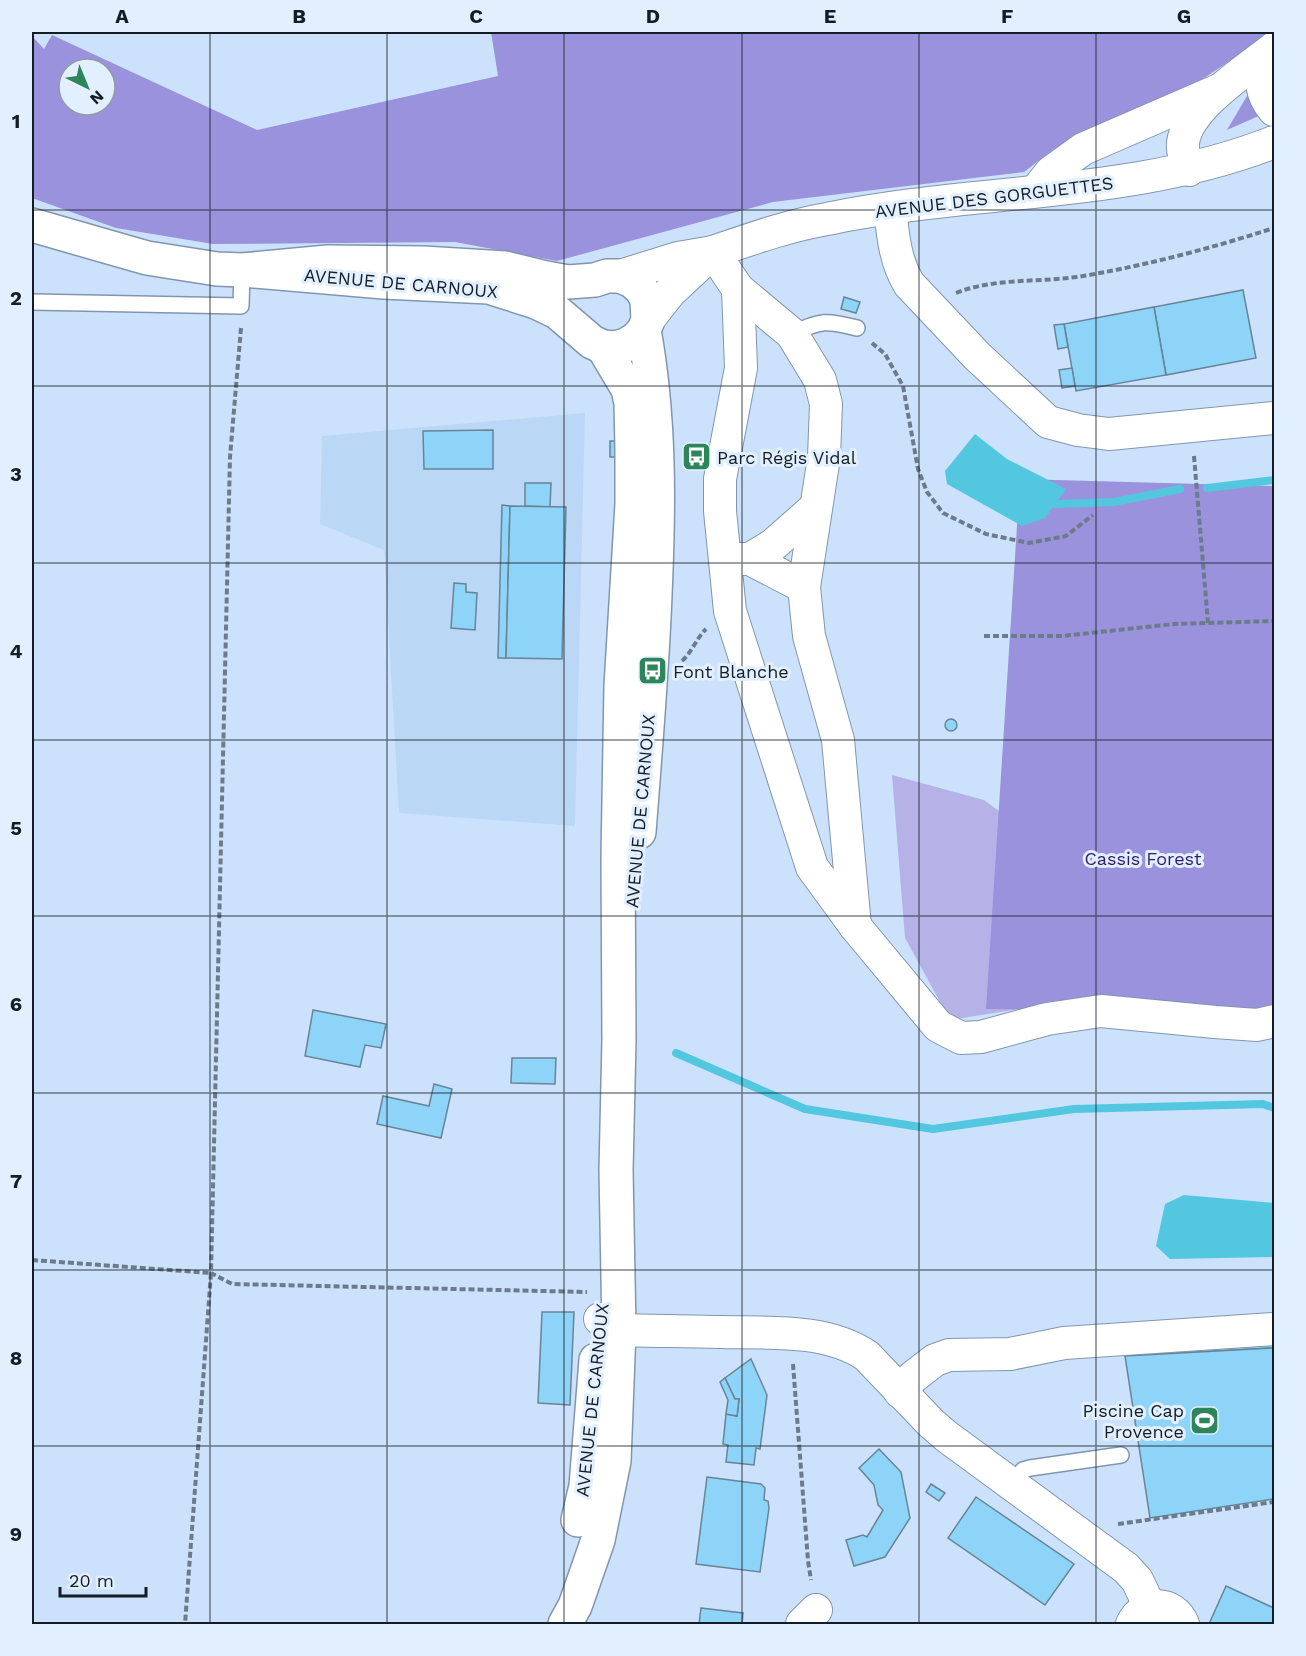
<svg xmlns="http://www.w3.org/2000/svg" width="1306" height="1656" viewBox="0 0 1306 1656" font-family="'Work Sans',sans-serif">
	<rect width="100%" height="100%" fill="#cce2fc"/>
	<!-- built -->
	<path fill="#bbd7f6" d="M585,413L575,826L399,813L384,550L320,524L322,436Z"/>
	<!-- green -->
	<path fill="#b6b2e8" d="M892,775L984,800L1015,823L1082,999L950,1020L905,938Z"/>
	<!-- forest -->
	<g fill="#9a92dc" fill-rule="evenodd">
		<path d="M491,32H1272L1191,87L1054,149L1024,172L773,202L557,261L455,242L213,244L116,228L32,198V36L44,49L52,35L257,130L498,76ZM69,69H105V105H69Z"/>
		<path d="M1274,82V109L1227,130L1247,96Z"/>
		<path d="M1020,479L1274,486V1021L1256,1012L986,1009Z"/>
	</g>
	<!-- water -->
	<g fill="#54c7e0">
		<path d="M975,434L1007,459L1066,489L1045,518L1022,526L947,484L945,471Z"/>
		<path d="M1184,1195L1274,1203V1257L1170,1259L1156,1246L1165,1204Z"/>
	</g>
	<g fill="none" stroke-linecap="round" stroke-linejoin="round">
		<!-- stream -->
		<g stroke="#54c7e0" stroke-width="8">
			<path d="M1207,488L1274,480"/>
			<path d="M1056,504L1114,502L1180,489"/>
			<path d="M676,1053L805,1109L933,1129L1074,1109L1263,1104L1274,1108"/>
		</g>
	</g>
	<!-- building -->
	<g fill="#8ed3f8" stroke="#678596" stroke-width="1.5">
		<path d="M1243,290L1256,358L1166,375L1154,307Z"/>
		<path d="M844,297L860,302L856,313L841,309Z"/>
		<path d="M1154,307L1166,375L1076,391L1064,324Z"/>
		<path d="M1064,324L1068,347L1058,349L1054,325Z"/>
		<path d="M1072,368L1075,386L1062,388L1059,370Z"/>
		<path d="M493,430V469H424L423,431Z"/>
		<rect x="610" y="441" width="7" height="16"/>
		<path d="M695,449L701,450L699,466L692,465Z"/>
		<path d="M525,483H551L550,507L525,506Z"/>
		<path d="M502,505L510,506L506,658H498Z"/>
		<path d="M510,506L566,507L562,659L506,658Z"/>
		<path d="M454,583L466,584V592L477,593L475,630L451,628Z"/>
		<circle cx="951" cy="725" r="6"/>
		<path d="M313,1010L386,1024L381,1048L365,1045L360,1067L305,1056Z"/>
		<path d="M512,1058H556L555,1084L511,1083Z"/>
		<path d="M434,1084L452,1089L441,1138L377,1124L383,1096L429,1106Z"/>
		<path d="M542,1312H574L570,1405L538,1403Z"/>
		<path d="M1274,1339V1348L1125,1356L1123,1348Z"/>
		<path d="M1274,1348V1499L1150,1518L1125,1356Z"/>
		<path d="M751,1359L767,1395L760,1449L756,1448L754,1465L726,1462L728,1445L723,1444L726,1414L737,1416L739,1399H735L725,1378Z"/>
		<path d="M725,1378L735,1399H739L737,1416L726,1414L728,1400L720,1382Z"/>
		<path d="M879,1449L901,1472L910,1518L885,1557L854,1566L846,1540L863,1535L867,1537L883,1510L878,1505L874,1485L859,1468Z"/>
		<path d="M707,1477L761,1484L765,1488L764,1500L768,1501L769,1508L760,1572L696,1564Z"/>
		<path d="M931,1484L945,1493L939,1501L926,1492Z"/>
		<path d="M976,1497L1074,1564L1045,1605L948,1538Z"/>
		<path d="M1226,1586L1274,1608V1624H1209Z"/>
		<path d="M701,1608L743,1613L742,1624H699Z"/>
	</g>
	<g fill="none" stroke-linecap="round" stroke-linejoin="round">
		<defs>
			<g id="service">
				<path d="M32,302L241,306L242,270"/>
				<path d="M792,334C820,320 827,320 857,328"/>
				<path d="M1011,1483L1023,1470L1030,1468L1121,1455"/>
			</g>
			<g id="minor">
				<path d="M1263,57C1260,77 1260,94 1274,110"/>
				<path d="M1189,170C1186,161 1182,152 1183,143C1187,107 1248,69 1274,48"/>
				<path d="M1036,191L1051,172L1083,149L1219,90"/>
				<path d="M890,209C893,236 895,261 909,284L977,356L1048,422L1078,430L1109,434L1274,418"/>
				<path d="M620,276L678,258L713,252L670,292L648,320"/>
				<path d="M738,289L741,368L720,479V511L730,611L812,867L855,926L938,1026L961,1038L981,1037L1047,1019L1101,1011L1215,1022L1257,1025L1274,1021"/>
				<path d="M725,559H750L804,587"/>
				<path d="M750,559L773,545L816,507"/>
				<path d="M855,926L838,740L809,636L804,587L824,457L826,404L820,380L792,334L738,289L713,252C751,239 787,226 827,219C975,188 1132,198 1274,142"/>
				<path d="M600,1319L608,1327L619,1330C653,1331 686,1331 720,1332C766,1333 827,1328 867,1356L931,1423L946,1436L1126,1568L1137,1580L1150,1607"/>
				<path d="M900,1392L913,1377L935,1360L949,1355L1010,1354L1064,1343L1274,1329"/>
				<path d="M802,1624L816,1610"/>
				<path d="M1132,1624C1143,1601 1173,1600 1183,1624"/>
			</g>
			<g id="secondary">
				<path d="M32,225L147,258L217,269L242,270L384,282L489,287L536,302L557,312L592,342L603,347L615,348L626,345L636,339L644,330L648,320L647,299L641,289L632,281L620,276H607L595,280L568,282L546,278L505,268L423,263L328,262L242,270"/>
				<path d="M639,832C645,753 652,674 655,595C659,506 660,418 644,330"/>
				<path d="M578,1520L586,1486L596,1360"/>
				<path d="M565,1624L575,1606L598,1540L614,1461L619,1330L616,1170L619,1040L618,858L621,686L632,504V449L631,403L628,389L603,347"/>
			</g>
		</defs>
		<!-- service casing -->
		<use href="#service" stroke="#8196ae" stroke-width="18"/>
		<!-- minor casing -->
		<use href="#minor" stroke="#8196ae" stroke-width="34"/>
		<!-- secondary casing -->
		<use href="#secondary" stroke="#8196ae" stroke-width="36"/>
		<!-- path -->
		<g stroke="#6c7b8c" stroke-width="4" stroke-dasharray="6 3" stroke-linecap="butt">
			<path d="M956,293C996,277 1041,283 1083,276C1148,265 1212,248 1274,228"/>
			<path d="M241,328L230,457L211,1273L232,1284L587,1292"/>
			<path d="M872,343L885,354L903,386L918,469L927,492L943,513L986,534L1029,543L1066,536L1093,515"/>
			<path d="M1194,456L1208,623"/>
			<path d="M984,636H1062L1174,624L1274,621"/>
			<path d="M682,661C692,652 696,639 706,629"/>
			<path d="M32,1260L211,1273L185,1624"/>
			<path d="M793,1364L808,1561L811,1580"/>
			<path d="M1118,1524L1274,1502"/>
		</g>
		<!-- service -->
		<use href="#service" stroke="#fff" stroke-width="15"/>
		<!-- minor -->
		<use href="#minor" stroke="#fff" stroke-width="32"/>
		<!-- secondary -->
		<use href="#secondary" stroke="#fff" stroke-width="33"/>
	</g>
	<!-- grid -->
	<path fill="none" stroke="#141c25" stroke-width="1.5" stroke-opacity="0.55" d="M210,32V1624M387,32V1624M564,32V1624M742,32V1624M919,32V1624M1096,32V1624M32,210H1274M32,386H1274M32,563H1274M32,740H1274M32,916H1274M32,1093H1274M32,1270H1274M32,1446H1274"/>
	<!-- icons -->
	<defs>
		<symbol id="bus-square" viewBox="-11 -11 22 22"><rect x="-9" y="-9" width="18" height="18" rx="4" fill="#2d855a" stroke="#e1effe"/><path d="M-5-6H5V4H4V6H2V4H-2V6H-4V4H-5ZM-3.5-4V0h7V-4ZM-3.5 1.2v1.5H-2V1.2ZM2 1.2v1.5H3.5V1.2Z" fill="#fff"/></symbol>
		<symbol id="stadium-square" viewBox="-11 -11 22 22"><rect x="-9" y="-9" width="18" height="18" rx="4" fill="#2d855a" stroke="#e1effe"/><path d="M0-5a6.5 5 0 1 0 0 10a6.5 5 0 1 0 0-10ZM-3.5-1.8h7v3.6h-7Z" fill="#fff"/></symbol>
	</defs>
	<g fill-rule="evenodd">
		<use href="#bus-square" x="680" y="440" width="33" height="33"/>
		<use href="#bus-square" x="636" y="654" width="33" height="33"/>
		<use href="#stadium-square" x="1188" y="1404" width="33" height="33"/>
	</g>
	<g text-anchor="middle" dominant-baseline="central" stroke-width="6" stroke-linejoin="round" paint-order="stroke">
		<!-- street labels -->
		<g font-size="18" fill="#141c25" stroke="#e1effe">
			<text transform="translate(994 197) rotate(-7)">AVENUE DES GORGUETTES</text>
			<text transform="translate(401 283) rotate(5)">AVENUE DE CARNOUX</text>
			<text transform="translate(640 811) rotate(-85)">AVENUE DE CARNOUX</text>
			<text transform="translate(592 1400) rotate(-84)">AVENUE DE CARNOUX</text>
		</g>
		<!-- poi labels -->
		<g font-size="18" fill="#141c25" stroke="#e1effe" text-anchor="start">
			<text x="717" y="457">Parc Régis Vidal</text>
			<text x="673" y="671">Font Blanche</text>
			<text x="1184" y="1410" text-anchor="end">Piscine Cap<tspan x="1184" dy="21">Provence</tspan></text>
		</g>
		<!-- park labels -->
		<g font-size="18" fill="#321a70" stroke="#e1effe">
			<text x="1143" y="858">Cassis Forest</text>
		</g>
	</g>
	<!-- border -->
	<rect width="1306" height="1656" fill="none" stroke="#e1effe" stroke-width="66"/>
	<!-- north arrow -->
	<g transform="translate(87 87) rotate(137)"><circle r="28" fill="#e1effe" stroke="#8f9ba7" stroke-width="1.5"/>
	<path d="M0-4.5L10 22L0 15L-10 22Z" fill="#2d855a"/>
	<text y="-9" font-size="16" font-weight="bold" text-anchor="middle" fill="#141c25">N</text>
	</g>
	<!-- scale -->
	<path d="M60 1587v9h86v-9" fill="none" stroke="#141c25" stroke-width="3"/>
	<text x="69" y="1587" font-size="18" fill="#141c25" stroke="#e1effe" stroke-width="4.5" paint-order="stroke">20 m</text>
	<rect x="33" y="33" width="1240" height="1590" fill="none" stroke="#141c25" stroke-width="2"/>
	<g font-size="20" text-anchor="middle" font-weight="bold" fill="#141c25">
		<text x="122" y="23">A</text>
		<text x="299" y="23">B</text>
		<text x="476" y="23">C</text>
		<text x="653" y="23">D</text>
		<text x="830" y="23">E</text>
		<text x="1007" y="23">F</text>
		<text x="1184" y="23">G</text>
		<text x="16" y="128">1</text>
		<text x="16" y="305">2</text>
		<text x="16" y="481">3</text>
		<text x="16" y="658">4</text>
		<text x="16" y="835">5</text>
		<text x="16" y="1011">6</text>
		<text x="16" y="1188">7</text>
		<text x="16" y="1365">8</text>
		<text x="16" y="1541">9</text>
	</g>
</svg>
